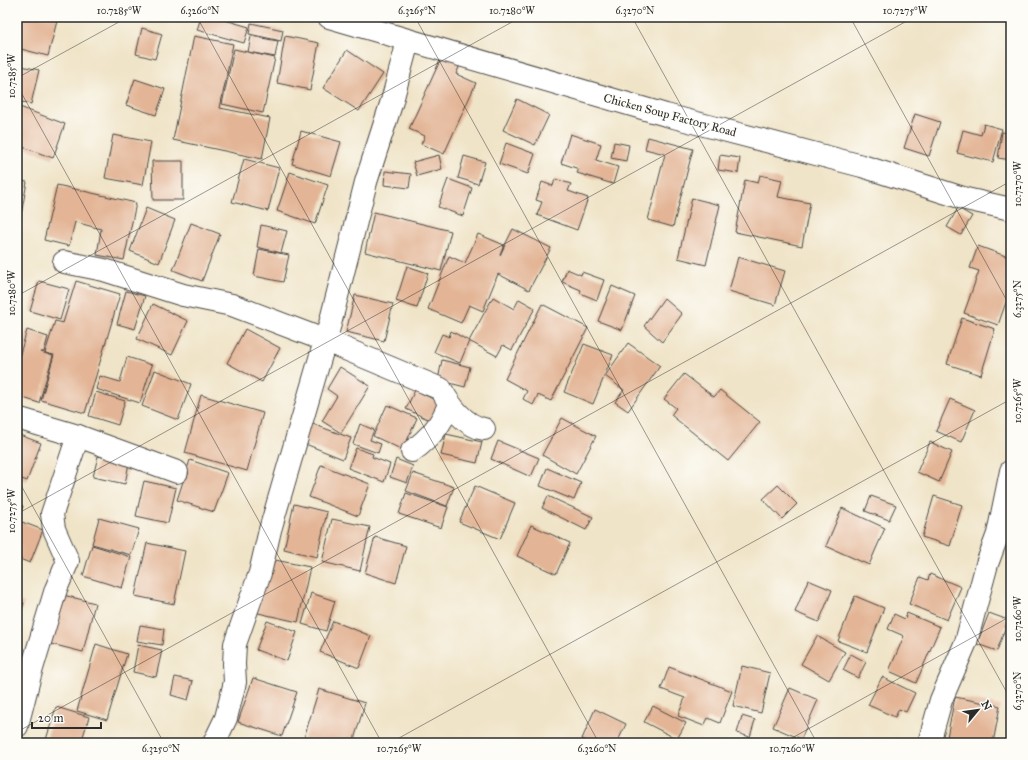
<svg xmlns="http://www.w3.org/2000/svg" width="1028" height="760" viewBox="0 0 1028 760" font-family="'IM FELL Great Primer',serif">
	<rect width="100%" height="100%" fill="#fdfcf7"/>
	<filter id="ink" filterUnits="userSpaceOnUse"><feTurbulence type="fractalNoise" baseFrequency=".025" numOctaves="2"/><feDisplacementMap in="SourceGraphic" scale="8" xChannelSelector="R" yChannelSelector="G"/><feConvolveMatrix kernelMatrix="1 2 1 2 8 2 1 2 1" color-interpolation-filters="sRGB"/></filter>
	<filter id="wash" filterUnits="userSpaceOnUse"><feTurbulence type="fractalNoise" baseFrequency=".012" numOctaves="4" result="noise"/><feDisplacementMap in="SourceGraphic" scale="16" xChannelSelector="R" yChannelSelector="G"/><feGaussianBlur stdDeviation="0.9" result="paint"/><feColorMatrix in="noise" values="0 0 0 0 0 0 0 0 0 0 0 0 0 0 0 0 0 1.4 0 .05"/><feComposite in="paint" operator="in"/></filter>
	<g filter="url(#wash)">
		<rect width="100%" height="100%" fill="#f0e4c8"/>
		<g id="blocks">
			<!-- building -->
			<g fill="#e3b596">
				<path d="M17,17H58L48,56L17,48Z"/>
				<path d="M201,17H215L249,27L244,43L197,30Z"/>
				<path d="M251,23L283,30L281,41L249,34Z"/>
				<path d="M142,28L162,34L155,59L136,54Z"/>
				<path d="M194,36L233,44L220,108L270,118L262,159L173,140Z"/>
				<path d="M251,36L278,41L275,57L248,52Z"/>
				<path d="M285,36L319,43L310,90L277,83Z"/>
				<path d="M234,49L275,58L263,113L222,104Z"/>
				<path d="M347,50L383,74L359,111L323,88Z"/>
				<path d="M443,54L461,63L456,74L476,83L444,154L421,144L425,136L409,129Z"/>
				<path d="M17,65L39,70L31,104L17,101Z"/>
				<path d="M135,79L165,89L156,115L126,105Z"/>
				<path d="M517,99L549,115L535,145L503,130Z"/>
				<path d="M17,106L65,124L53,158L17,145Z"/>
				<path d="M915,114L940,122L929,156L904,148Z"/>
				<path d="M984,124L1002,129L993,162L957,153L963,130L981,135Z"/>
				<path d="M301,131L341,142L331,176L292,164Z"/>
				<path d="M1002,132L1011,133V160L998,158Z"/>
				<path d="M570,134L601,144L596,160L618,167L613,184L577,173L579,169L561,163Z"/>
				<path d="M113,135L151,142L143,185L105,178Z"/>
				<path d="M648,137L693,149L673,227L648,220L665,154L645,149Z"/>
				<path d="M614,142L629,145L626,161L611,158Z"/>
				<path d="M506,143L535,154L528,174L499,164Z"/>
				<path d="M439,155L442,169L417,176L413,162Z"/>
				<path d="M720,155L740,158L738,173L718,170Z"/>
				<path d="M464,156L485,162L478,184L458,178Z"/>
				<path d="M244,159L279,168L268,211L232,202Z"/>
				<path d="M152,161H183V200H153Z"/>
				<path d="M385,171L411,174L409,188L384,185Z"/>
				<path d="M290,172L328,185L315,224L277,211Z"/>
				<path d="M760,175L782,180L778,197L810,203L802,246L735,232L745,180L758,183Z"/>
				<path d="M448,179L472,188L463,216L438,207Z"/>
				<path d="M555,179L571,184L568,191L588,198L577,230L537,215L542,202L536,200L542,182L553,186Z"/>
				<path d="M17,180L27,182L18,232H17Z"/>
				<path d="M57,185L136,203L124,260L97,255L101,229L75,222L69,246L44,240Z"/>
				<path d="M692,198L720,205L706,265L678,258Z"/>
				<path d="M146,208L175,220L159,263L130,251Z"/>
				<path d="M958,208L972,216L961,235L947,227Z"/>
				<path d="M374,212L451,231L441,271L365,252Z"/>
				<path d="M191,223L220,234L202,281L173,270Z"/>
				<path d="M261,225L287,231L281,253L257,247Z"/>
				<path d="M513,229L551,248L529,290L498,274L483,311L469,305L461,323L428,309L449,256L465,263L478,234L504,245L500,255Z"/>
				<path d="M978,246L1011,258V288L998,325L964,313L979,271L970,268Z"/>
				<path d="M259,249L289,255L283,282L254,276Z"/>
				<path d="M738,257L785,271L775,305L729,291Z"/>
				<path d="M407,266L428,273L417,308L396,301Z"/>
				<path d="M567,269L581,275L582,272L604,280L597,300L580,293L581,290L562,282Z"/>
				<path d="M39,281L69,289L60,320L30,311Z"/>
				<path d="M76,281L120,294L85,413L41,400L54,355L45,353L55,321L63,323Z"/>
				<path d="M612,286L635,296L622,330L598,321Z"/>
				<path d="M126,291L145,296L135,329L117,324Z"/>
				<path d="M355,295L393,304L384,341L346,332Z"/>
				<path d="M493,297L514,309L519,299L535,308L512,350L503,345L497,356L469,341Z"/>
				<path d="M664,298L682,314L662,342L644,326Z"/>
				<path d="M153,304L188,321L172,355L137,339Z"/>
				<path d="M542,304L588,328L551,401L538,395L533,405L523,399L527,391L505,379Z"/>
				<path d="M962,318L995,329L981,375L947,364Z"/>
				<path d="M245,329L280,348L262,382L227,363Z"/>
				<path d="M27,330L48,337L44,352H41L53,356L39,403L17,396V364Z"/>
				<path d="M451,331L469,341L460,363L434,352L442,334L449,337Z"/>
				<path d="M628,343L660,366L628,411L615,402L624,390L605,376Z"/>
				<path d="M584,344L613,355L593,404L564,392Z"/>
				<path d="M127,357L152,365L140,403L96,389L100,376L120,382Z"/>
				<path d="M442,360L470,367L465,387L438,380Z"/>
				<path d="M340,367L370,386L341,433L322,421L337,396L327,389Z"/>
				<path d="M155,370L191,384L178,420L142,406Z"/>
				<path d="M684,374L714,397L720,390L760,422L728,461L671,415L676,408L664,399Z"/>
				<path d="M415,390L441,403L432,421L406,409Z"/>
				<path d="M96,392L125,401L118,425L89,416Z"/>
				<path d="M201,395L263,413L247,471L185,453Z"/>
				<path d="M950,399L975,410L961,442L936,431Z"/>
				<path d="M387,405L417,418L403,450L373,436Z"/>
				<path d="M562,418L596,436L576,474L542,455Z"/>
				<path d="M310,423L351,438L343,459L303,443Z"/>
				<path d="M360,424L374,430L370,440L381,444L378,453L353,444Z"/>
				<path d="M17,434L41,443L27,481L17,477Z"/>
				<path d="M446,434L482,442L477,463L441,455Z"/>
				<path d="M498,441L539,458L531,477L491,459Z"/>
				<path d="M930,442L952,452L939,482L917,472Z"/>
				<path d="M356,448L373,454L372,457L390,464L384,482L348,468Z"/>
				<path d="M98,456L129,463L125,484L93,477Z"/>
				<path d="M396,459L413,466L407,483L390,477Z"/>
				<path d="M190,460L228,473L214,512L177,500Z"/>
				<path d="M321,465L370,484L358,516L309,497Z"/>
				<path d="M547,468L581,483L574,500L540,486Z"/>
				<path d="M413,473L454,487L447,506L406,491Z"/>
				<path d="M144,481L176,488L168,523L136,516Z"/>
				<path d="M778,485L797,504L782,519L763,499Z"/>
				<path d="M475,486L515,503L500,539L459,522Z"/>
				<path d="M406,493L448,507L441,528L399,514Z"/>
				<path d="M548,496L593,517L586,530L542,508Z"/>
				<path d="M871,496L896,505L889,520L865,511Z"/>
				<path d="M934,496L962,505L950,546L922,537Z"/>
				<path d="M294,504L327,512L317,557L284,549Z"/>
				<path d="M17,505L23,506L17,524Z"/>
				<path d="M842,508L885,528L869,565L826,546Z"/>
				<path d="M99,518L139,529L131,555L92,544Z"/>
				<path d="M332,519L370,527L360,571L322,562Z"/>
				<path d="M22,522L43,530L30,563L17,558V535Z"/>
				<path d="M531,525L570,543L556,574L517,556Z"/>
				<path d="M375,537L406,546L396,583L365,573Z"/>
				<path d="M147,543L185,551L174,604L135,596Z"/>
				<path d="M92,545L131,557L122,588L83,576Z"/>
				<path d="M270,559L310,567L298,622L258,613Z"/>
				<path d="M930,574L961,587L947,620L909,604L920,577L928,580Z"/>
				<path d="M808,580L832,590L819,622L795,612Z"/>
				<path d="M311,593L335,601L326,631L302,624Z"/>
				<path d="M59,594L95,603L83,652L47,643Z"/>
				<path d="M855,596L884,608L867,652L838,641Z"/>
				<path d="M17,601L24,603L17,622Z"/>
				<path d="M907,613L940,627L916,683L889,671L904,636L888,629L894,614L905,619Z"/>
				<path d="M989,613L1008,620L997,651L977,644Z"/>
				<path d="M267,621L297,632L287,661L256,650Z"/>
				<path d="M333,621L371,636L359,668L320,652Z"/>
				<path d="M140,625L164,629L162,645L137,641Z"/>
				<path d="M817,636L845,652L829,680L801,664Z"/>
				<path d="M96,644L127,654L107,720L77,711Z"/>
				<path d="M138,645L162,650L156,677L133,672Z"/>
				<path d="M851,654L866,662L858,678L843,670Z"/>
				<path d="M742,666L770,673L761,713L733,706Z"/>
				<path d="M669,667L732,691L720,723L708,718L704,726L678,716L685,698L661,689Z"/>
				<path d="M175,677L193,681L188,700L171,695Z"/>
				<path d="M882,677L915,693L906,712L899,709L895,717L868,705Z"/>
				<path d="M253,678L297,692L282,736L238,722Z"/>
				<path d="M790,688L818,700L801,739L773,727Z"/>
				<path d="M319,689L365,703L353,743H309L303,741Z"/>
				<path d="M955,697L1000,706L993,743H977L947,737Z"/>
				<path d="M653,706L686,723L677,739L644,722Z"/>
				<path d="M56,707L89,717L81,743H45Z"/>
				<path d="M595,709L626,724L617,743H591L582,739Z"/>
				<path d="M742,716L755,720L750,737L737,733Z"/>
			</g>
		</g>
	</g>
	<g filter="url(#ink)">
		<use href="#blocks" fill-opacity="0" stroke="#494743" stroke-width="1"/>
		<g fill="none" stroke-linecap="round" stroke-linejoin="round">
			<defs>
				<g id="minor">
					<path d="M329,17L666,115L862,166L966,199L1011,209"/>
					<path d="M64,262L104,270L183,295L232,305L324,340L441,389C450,406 465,426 484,429"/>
					<path d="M17,418L78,436L177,472"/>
					<path d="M412,451C429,439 442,424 449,404"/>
					<path d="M17,726L30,675L56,589L68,561L54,529L52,514L78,436"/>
					<path d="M214,743L226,718L235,682L234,664L235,644L260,573L270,530L330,324L366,182L392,101L408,41"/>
					<path d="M929,743L941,700L966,642L987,564L998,534L1011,471"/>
				</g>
			</defs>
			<!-- minor casing -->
			<use href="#minor" stroke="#494743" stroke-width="24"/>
			<!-- minor -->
			<use href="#minor" stroke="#fff" stroke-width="22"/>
		</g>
	</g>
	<!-- ticks -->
	<path fill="none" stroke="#2b2b2b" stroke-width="1" stroke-opacity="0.45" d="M197,17L599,743M415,17L817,743M632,17L1011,700M850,17L1011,308M17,78L128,17M17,85L382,743M17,296L521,17M17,478L164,743M17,514L914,17M17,732L1011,181M390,743L1011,399M783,743L1011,616"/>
	<g text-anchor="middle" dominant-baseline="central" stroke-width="3" stroke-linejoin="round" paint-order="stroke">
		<!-- street labels -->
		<g font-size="12" fill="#2b2b2b" stroke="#fdfcf7">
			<text transform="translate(670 115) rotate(15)">Chicken Soup Factory Road</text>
		</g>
	</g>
	<!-- margin -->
	<rect width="1028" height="760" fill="none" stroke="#fdfcf7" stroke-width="44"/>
	<!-- north arrow -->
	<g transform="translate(978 710) rotate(61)" stroke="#fdfcf7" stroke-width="3" paint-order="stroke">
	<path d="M0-3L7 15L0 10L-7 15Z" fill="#2b2b2b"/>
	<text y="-6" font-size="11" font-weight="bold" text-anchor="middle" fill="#2b2b2b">N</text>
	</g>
	<!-- scale -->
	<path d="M32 722v6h69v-6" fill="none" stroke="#2b2b2b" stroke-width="2"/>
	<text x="38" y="722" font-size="12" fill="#2b2b2b" stroke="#fdfcf7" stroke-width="3" paint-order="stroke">20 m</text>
	<rect x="22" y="22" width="984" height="716" fill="none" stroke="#2b2b2b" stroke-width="1.5"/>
	<g font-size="10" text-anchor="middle" fill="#2b2b2b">
		<text x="119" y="14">10.7285°W</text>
		<text x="200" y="14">6.3260°N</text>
		<text x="417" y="14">6.3265°N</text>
		<text x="512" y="14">10.7280°W</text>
		<text x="635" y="14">6.3270°N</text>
		<text x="905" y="14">10.7275°W</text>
		<text transform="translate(11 76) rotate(-90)" y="4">10.7285°W</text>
		<text transform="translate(1017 184) rotate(-90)" y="4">10.7270°W</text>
		<text transform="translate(11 293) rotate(-90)" y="4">10.7280°W</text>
		<text transform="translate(1017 299) rotate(-90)" y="4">6.3275°N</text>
		<text transform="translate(1017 401) rotate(-90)" y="4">10.7265°W</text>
		<text transform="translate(11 511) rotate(-90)" y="4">10.7275°W</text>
		<text transform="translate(1017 619) rotate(-90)" y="4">10.7260°W</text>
		<text transform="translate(1017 691) rotate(-90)" y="4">6.3270°N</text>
		<text x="161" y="752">6.3250°N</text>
		<text x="399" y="752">10.7265°W</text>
		<text x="597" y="752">6.3260°N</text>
		<text x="792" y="752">10.7260°W</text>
	</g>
</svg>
